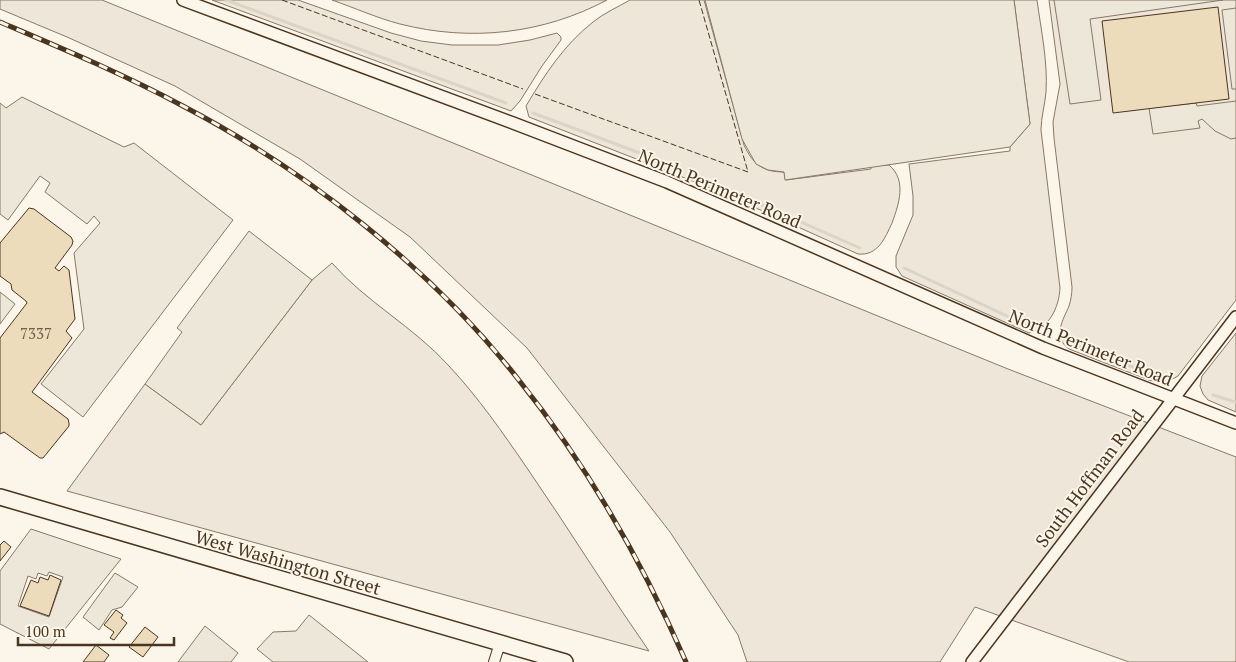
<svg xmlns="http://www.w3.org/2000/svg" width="1236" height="662" viewBox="0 0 1236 662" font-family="'PT Serif',serif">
	<rect width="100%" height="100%" fill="#fbf6e9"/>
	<!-- green -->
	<g fill="#ede6d9" stroke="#887966">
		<path d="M0,0H102L1008,369L1236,457V662H1129L975,607L940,662H747L738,635L670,532L527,348L410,237L300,159L175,86L67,37L0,9Z"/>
		<path d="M212,0H298L391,33L421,41L452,45H498L530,40L557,33L561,37V40L542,66L520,101L511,111Z"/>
		<path d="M332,0H607C543,34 471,42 400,24C377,18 355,8 332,0Z"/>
		<path d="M630,0H704L744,145C753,164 762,172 784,172L786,180L871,169V165H889C907,180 899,204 892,223C885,238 878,256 858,254L718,191L529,117L526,106C545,74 564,45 593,22C604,13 618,7 630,0Z"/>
		<path d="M1014,0H1037C1041,30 1048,62 1046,92C1045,105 1041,117 1041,130L1060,288C1059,308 1049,328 1029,333L902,276L896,267V256L913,215V196L909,164L1010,151V147L1030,124Z"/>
		<path d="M1049,0H1236V300L1178,376C1169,382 1159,383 1149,380L1069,349C1052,337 1063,320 1069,306C1071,300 1072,293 1072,287L1054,138L1053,122L1060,84Z"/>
		<path d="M332,263C366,302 414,327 449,366C478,397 503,433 527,468C569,529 607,591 649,651L67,491L145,384L201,425L312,280Z"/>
		<path d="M1236,333V412L1208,400L1203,394L1200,386L1202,376Z"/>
	</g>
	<!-- parking -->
	<g fill="#ede7d9" stroke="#887966" fill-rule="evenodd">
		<path d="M705,0H1014L1030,124L1010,147L785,180L784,172L768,170L756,164L742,139Z"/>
		<path d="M1054,0H1223L1090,19L1101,100L1070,104Z"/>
		<path d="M1236,8V89H1232L1222,10Z"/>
		<path d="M22,97L124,147L134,143L233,220L83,417L41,384L84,329L74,253L100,223L94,216L87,224L45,192L50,183L40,176L8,220L0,214V103L6,108Z"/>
		<path d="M1236,101V138L1231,139L1215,131L1202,119L1198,121L1200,128L1153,134L1149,108L1196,103L1197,106Z"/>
		<path d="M249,231L312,280L201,425L145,384L182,332L177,328Z"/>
		<path d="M0,292L15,304L0,324Z"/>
		<path d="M31,529L121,559L49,649L0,624V571ZM49,572L63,577L49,617L18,606L28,576L36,579L38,573L47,576Z"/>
		<path d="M115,573L138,587L122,607L112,610L99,630L83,617Z"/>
		<path d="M309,615L368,662H273L257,649L273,632L296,631Z"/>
		<path d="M205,626L238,653L231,662H178Z"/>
	</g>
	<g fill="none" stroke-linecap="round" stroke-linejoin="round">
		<!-- stream -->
		<g stroke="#dcd4c6" stroke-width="3">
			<path d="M226,0L506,103"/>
			<path d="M533,113L653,158"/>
			<path d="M692,174L860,248"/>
			<path d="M904,268L1024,324L1036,326"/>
			<path d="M1064,339L1075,345L1157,376"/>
			<path d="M1213,395L1236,402"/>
		</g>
	</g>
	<!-- building -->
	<g fill="#ecdcbc" stroke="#4a3520">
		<path d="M1218,7L1229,99L1113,113L1102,21Z"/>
		<path d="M29,208L34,209L71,237L73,241L72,245L55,268L59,271L64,266L69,270L75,319L66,331L72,338L32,392L68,419L69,423V426L43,458H40L4,432L0,434V338L27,303L26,301L12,290L11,284L0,276V243Z"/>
		<path d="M4,541L11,547L0,561V545Z"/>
		<path d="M50,575L61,580L49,616L20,606L31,580L38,583L40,577L48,580Z"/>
		<path d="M116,610L123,615L121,618L127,623L114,640L110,638L114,632L104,625Z"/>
		<path d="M145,627L158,637L143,657L129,647Z"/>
		<path d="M96,645L109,655L104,662H83Z"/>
	</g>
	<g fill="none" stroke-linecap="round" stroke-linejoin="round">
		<defs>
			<path id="minor" d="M494,662L500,643"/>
			<g id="tertiary">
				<path d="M183,0L513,123L667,182L1043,348L1236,423"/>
				<path d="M972,662L1236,317"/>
			</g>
			<path id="primary" d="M0,497L565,662"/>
		</defs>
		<!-- minor casing -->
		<use href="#minor" stroke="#4a3520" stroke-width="12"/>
		<!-- tertiary casing -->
		<use href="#tertiary" stroke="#4a3520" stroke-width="14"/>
		<!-- primary casing -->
		<use href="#primary" stroke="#4a3520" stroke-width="18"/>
		<!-- minor -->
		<use href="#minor" stroke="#fbf6e9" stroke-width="10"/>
		<!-- tertiary -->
		<use href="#tertiary" stroke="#fbf6e9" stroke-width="11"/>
		<!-- primary -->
		<use href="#primary" stroke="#fbf6e9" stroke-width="15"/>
		<defs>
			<path id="rail" d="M0,22C61,48 123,74 181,105C306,170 431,268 518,379C587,465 642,561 686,662"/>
		</defs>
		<!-- rail casing -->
		<use href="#rail" stroke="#4a3520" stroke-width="5"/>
		<!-- rail -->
		<use href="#rail" stroke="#fbf6e9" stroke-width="3" stroke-dasharray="9" stroke-linecap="butt"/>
		<!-- fence -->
		<g stroke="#4a3520" stroke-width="1" stroke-dasharray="6 2.5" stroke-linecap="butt">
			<path d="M282,0L523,89"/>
			<path d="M535,94L748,172L699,0"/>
		</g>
	</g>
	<g text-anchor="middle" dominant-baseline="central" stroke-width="4" stroke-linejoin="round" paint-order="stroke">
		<!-- number labels -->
		<g font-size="15" fill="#725f47">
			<text x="36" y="333">7337</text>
		</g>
		<!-- street labels -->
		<g font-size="18" fill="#4a3520" stroke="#fbf6e9">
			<text transform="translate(720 188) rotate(23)">North Perimeter Road</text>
			<text transform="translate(1091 347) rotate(22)">North Perimeter Road</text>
			<text transform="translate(1089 478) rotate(-53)">South Hoffman Road</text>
			<text transform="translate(288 562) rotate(16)">West Washington Street</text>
		</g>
	</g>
	<!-- scale -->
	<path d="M18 637v8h156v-8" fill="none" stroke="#4a3520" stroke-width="2.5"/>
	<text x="25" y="637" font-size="15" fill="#4a3520" stroke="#fbf6e9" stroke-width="4" paint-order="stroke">100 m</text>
</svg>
